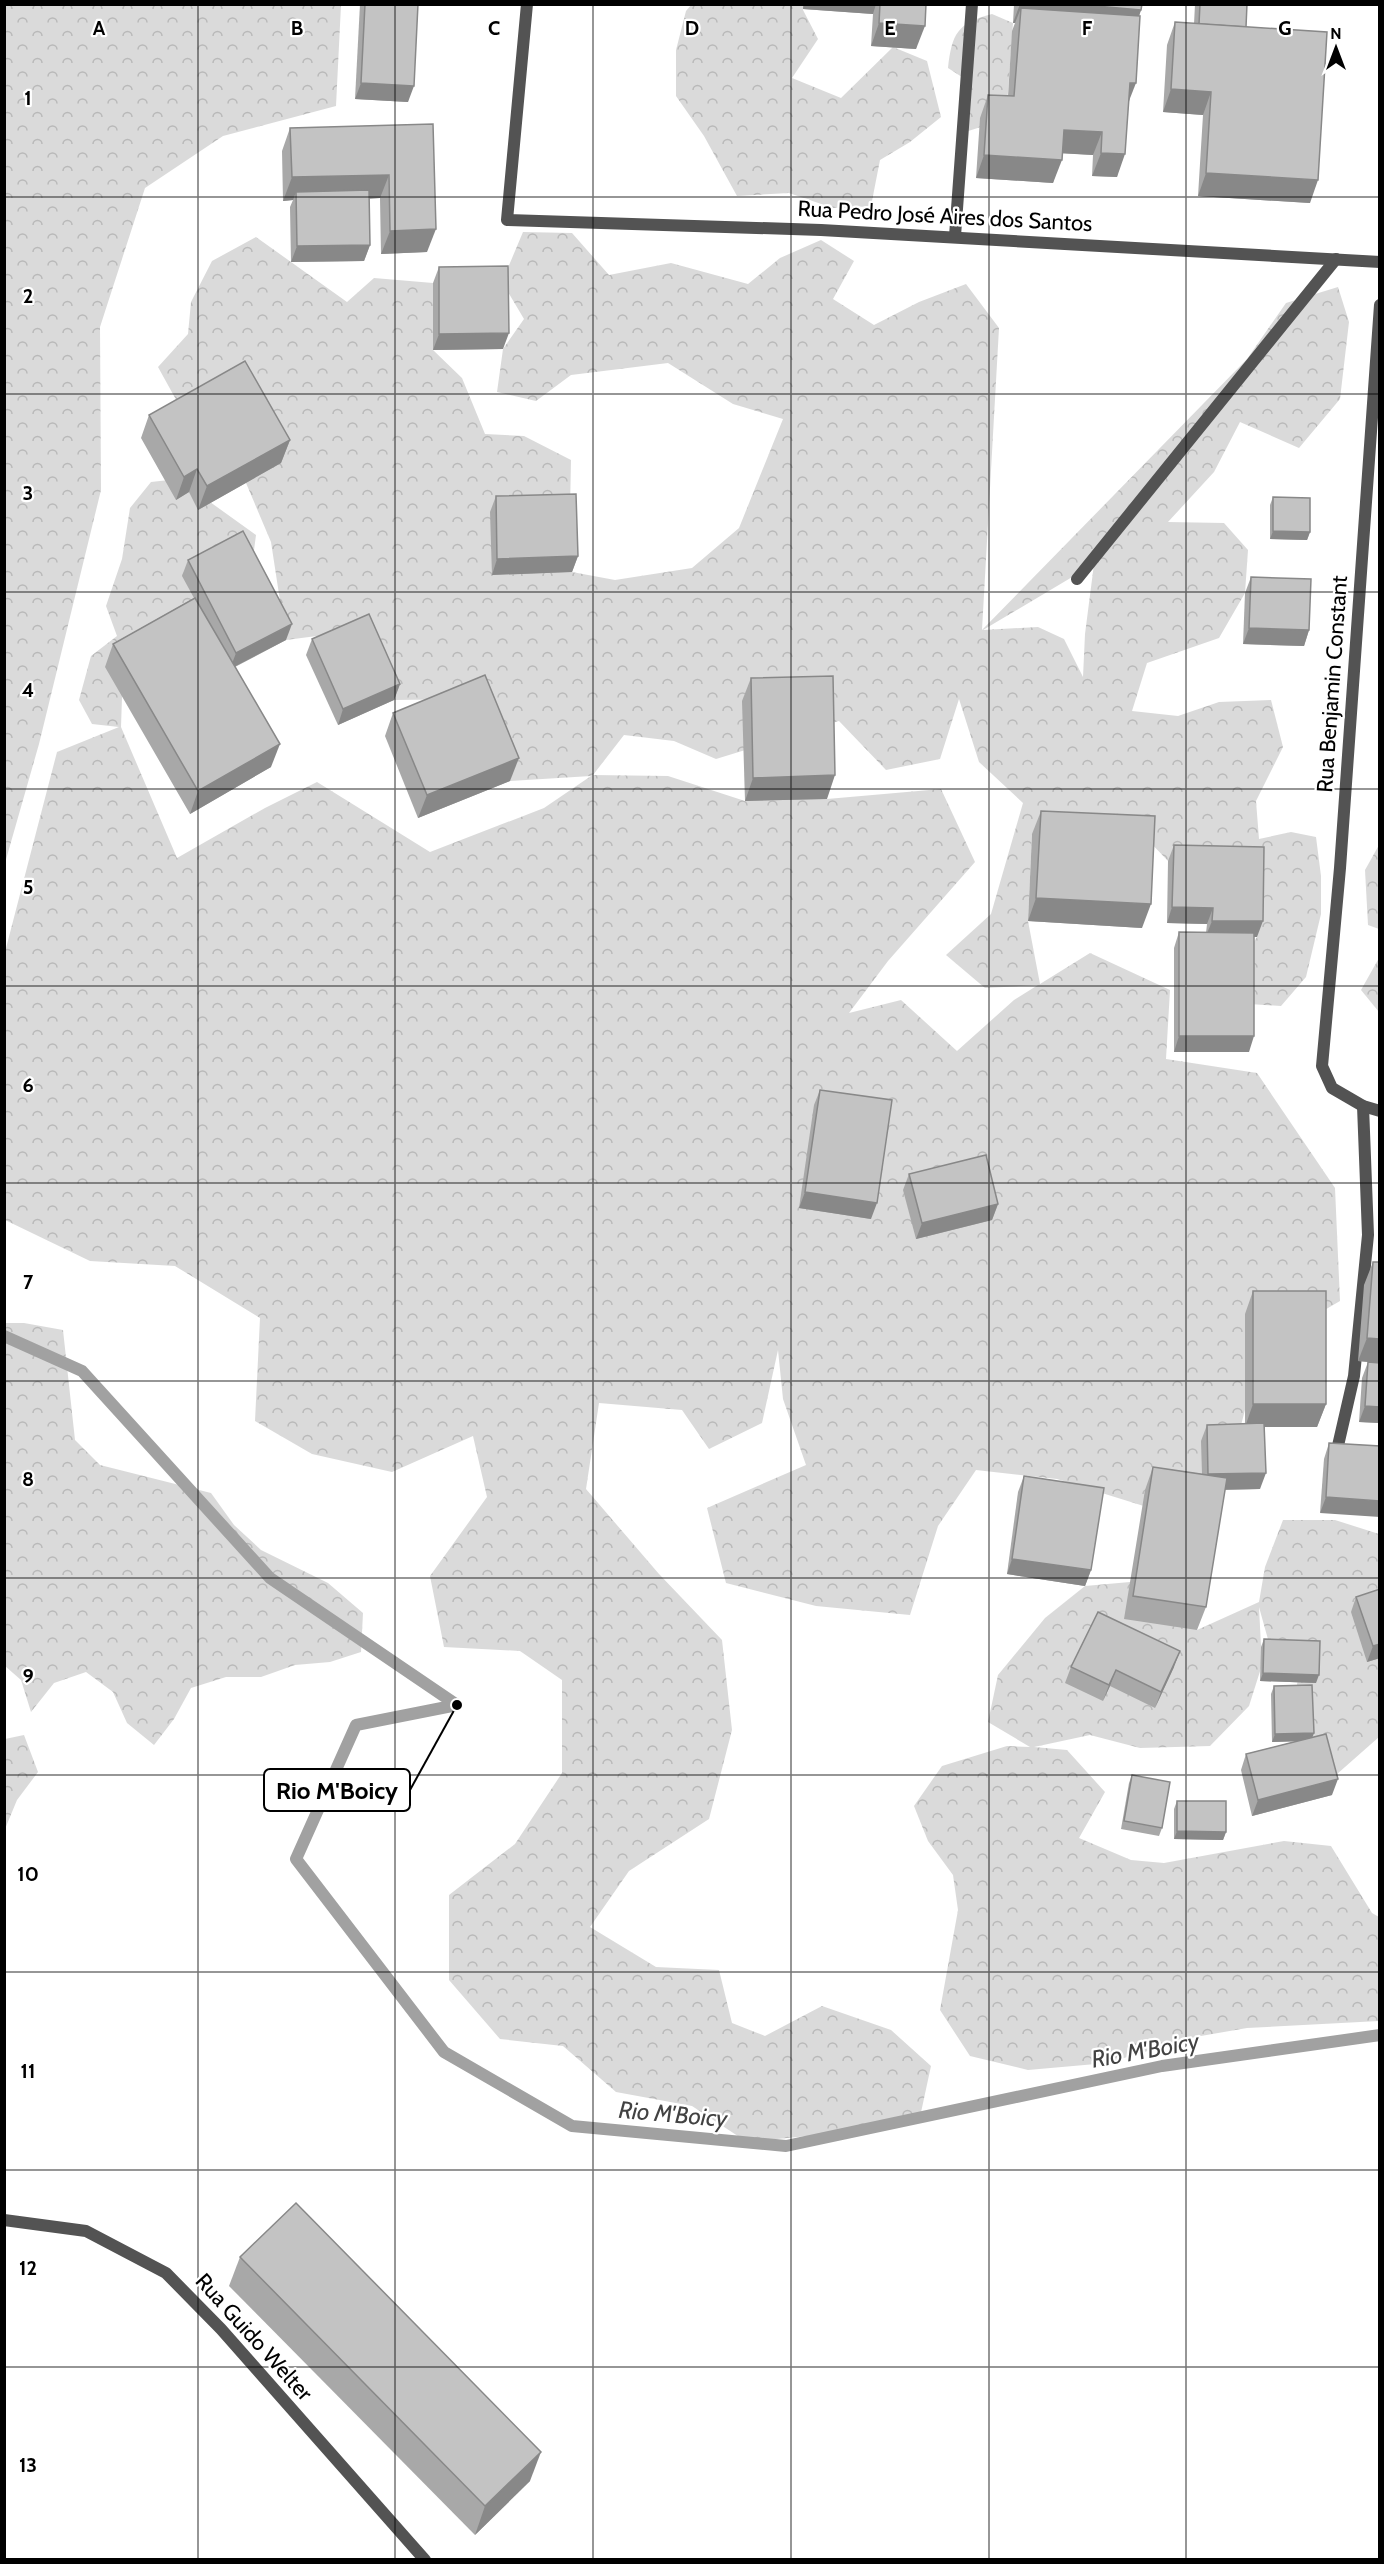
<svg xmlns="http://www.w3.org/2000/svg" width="1384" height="2564" viewBox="0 0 1384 2564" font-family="Cabin,sans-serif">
	<defs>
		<pattern id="forest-crowns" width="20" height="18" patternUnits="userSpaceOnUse" patternTransform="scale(1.5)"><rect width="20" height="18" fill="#dadada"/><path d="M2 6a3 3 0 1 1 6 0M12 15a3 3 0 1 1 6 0" fill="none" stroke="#b9b9b9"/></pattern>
	</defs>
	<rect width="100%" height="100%" fill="#fff"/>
	<!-- forest -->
	<g fill="url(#forest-crowns)" fill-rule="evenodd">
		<path d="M5,4L341,5L336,106L223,136L145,188L100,327L101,490L39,744L5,863Z"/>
		<path d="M691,5H803V10L818,39L792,78L841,98L893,47L927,61L941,117L910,142L880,160L871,206L833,208L789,193L737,196L704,136L676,96V50L686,11Z"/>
		<path d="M992,14L1013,23L1006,119L962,133L965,79L948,68C952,34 957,23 992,14Z"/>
		<path d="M523,232L572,233L609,275L671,263L748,284L780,258L821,240L854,261L833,299L874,325L919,302L966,284L999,328L982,630L1247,359L1286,303L1338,287L1349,322L1340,399L1299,448L1240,422L1214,472L1168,522L1224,523L1248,550L1245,593L1219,638L1147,663L1132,711L1178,716L1219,702L1271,700L1283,747L1256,801L1259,839L1291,832L1316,837L1321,876V914L1306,977L1281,1006L1249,1004V949L1257,937L1258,863L1168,861L1147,839L1032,834L1028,921L1040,984L1090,953L1170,990L1166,1059L1257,1073L1335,1188L1340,1301L1292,1329L1250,1390L1231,1465L1179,1517L1057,1479L976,1470L938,1526L910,1615L816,1606L726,1583L707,1508L806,1465L783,1399L778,1350L762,1423L709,1449L682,1410L599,1403L586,1489L659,1574L722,1640L732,1730L709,1819L629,1871L590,1927L656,1967L719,1970L732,2023L765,2036L822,2006L891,2030L931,2066L920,2117L848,2132L747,2142L692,2106L616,2092L563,2046L500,2039L449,1980V1895L515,1844L562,1773V1680L520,1651L444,1647L430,1576L487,1497L473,1436L392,1472L312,1454L255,1421L260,1318L175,1266L90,1261L5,1220V952L57,752L119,727L92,724L79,700L91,656L117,636L106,606L122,559L130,508L151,482L178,479L256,535L251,573L147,658L122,697L121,727L177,858L265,808L317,782L430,852L544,808L591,776L510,781L477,699L394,700L363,630L286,640L271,542L246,483L200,443L158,367L188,334L191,302L212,261L256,237L347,302L374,278L433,283V350L462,378L485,434L524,436L571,460L570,510L492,575L572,572L615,580L692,568L739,528L783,419L733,404L668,363L571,375L536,401L497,392L503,349L524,319L502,282ZM1094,564L1085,634L1083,677L1064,639L1038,627L983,630ZM959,699L979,762L1023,803L991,914L946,955L985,988L1038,985L1014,1000L957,1051L901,1000L849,1013L888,961L975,862L941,789L827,799L745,801L668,776L593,775L624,735L674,741L716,759L839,721L886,770L940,759Z"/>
		<path d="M1379,845L1380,929H1379L1368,925L1365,870Z"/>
		<path d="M1379,958V1012L1361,990Z"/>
		<path d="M5,1323H24L63,1330L75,1440L100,1465L211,1493L234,1525L261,1550L328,1583L363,1613L361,1652L330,1662L295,1665L261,1677H226L191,1688L174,1719L154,1745L127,1723L113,1692L86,1672L54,1683L31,1712L21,1680L5,1666Z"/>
		<path d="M1283,1520H1335L1379,1534V1737L1328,1782L1289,1730L1302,1656L1269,1643L1259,1607L1262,1665L1249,1706L1210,1746L1140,1748L1090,1735L1034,1747L1067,1750L1105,1792L1079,1838L1131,1860L1164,1863L1284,1841L1331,1846L1372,1913L1379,1917V2021L1247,2028L1195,2037L1107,2063L1028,2070L970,2056L940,2010L958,1910L953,1875L928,1841L914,1806L942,1766L1007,1746L1030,1747L988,1722L998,1675L1045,1618L1085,1586L1130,1582L1197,1630L1259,1602L1265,1567Z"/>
		<path d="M24,1735L38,1772L17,1800L5,1829V1739Z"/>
	</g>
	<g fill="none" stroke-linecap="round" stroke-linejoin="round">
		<!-- stream -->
		<path stroke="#a1a1a1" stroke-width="12" d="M4,1336L82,1371L270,1578L457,1705L356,1725L296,1859L444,2052L572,2126L786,2146L1162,2066L1380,2035"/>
		<!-- street -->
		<g stroke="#535353" stroke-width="12">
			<path d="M527,4L507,220L821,230L1380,262"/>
			<path d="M955,236L972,4"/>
			<path d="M1380,305L1340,868L1322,1066L1332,1088L1363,1106L1380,1111"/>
			<path d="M1077,579L1336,259"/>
			<path d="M1337,1450L1354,1376L1368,1235L1363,1106"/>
			<path d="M4,2220L86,2231L166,2273L221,2329L425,2560"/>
		</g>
	</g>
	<!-- wall -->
	<g fill="#a8a8a8">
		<path d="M360,4H418L408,102L355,99Z"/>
		<path d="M803,4H926L916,49L871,46L873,14L803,9Z"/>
		<path d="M1014,4H1142L1141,10L1139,16L1129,102L1117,177L1092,176L1093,155L1062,153L1053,183L976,178L980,118L988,95L1008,96L1012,31L1015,23H1013Z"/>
		<path d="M1195,4H1247L1246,27L1310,203L1198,196L1203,115L1163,112L1167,45L1175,22L1194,24Z"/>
		<path d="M433,124L427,252L381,254L380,198L369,199L370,245L364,261L291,262L290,207L293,200L283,201L282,151L290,128Z"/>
		<path d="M439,267L503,349L433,350V283Z"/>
		<path d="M149,415L290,440L281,463L198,510L189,492L176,500L141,438Z"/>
		<path d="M496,496L578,556L572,572L492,575L490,512Z"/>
		<path d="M1273,497L1310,532L1307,540L1270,539V505Z"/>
		<path d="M188,560L286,640L235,667L271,767L190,814L105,667L113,644L194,598L182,576Z"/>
		<path d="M1251,577L1309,630L1304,646L1243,644L1245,593Z"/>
		<path d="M312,639L400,684L394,700L338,725L306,655Z"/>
		<path d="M751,678L827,799L745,801L742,701Z"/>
		<path d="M393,713L510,781L418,818L385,736Z"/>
		<path d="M1041,811L1142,928L1028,921L1032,834Z"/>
		<path d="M1174,845L1257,937H1254L1249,1052H1174V948L1179,932L1206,933L1207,924L1167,923L1168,861Z"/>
		<path d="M820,1090L871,1219L799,1208L814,1105Z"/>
		<path d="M909,1174L998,1204L992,1220L916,1239L903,1190Z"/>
		<path d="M1380,1244V1423L1359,1422L1362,1378L1368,1362L1358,1361L1364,1285L1373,1262H1378Z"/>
		<path d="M1253,1291L1326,1404L1317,1427H1265L1260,1489L1225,1490L1206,1607L1197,1630L1124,1619L1145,1490L1153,1467L1202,1474L1201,1441L1207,1425L1245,1424V1314Z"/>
		<path d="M1329,1443L1380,1446L1320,1513L1324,1459Z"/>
		<path d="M1024,1476L1091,1570L1085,1586L1007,1574L1018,1492Z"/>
		<path d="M1380,1589V1658L1367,1662L1351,1612L1356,1597Z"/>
		<path d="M1264,1639L1316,1683L1260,1681L1261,1647Z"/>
		<path d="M1071,1667H1174L1155,1708L1110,1686L1103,1701L1065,1683Z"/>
		<path d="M1274,1686L1314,1733L1312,1737L1332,1795L1252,1816L1241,1770L1246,1754L1297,1741L1272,1742L1271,1694Z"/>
		<path d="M1132,1775L1162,1828L1159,1836L1121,1829L1129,1783Z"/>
		<path d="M1177,1801L1226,1832L1223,1840L1174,1839V1809Z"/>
		<path d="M240,2257L530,2481L475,2535L229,2286Z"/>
	</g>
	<!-- shaded-wall -->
	<g fill="#888">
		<path d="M804,4H876L873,14L803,9Z"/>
		<path d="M1020,4H1074L1141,10L1133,33L1021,8L1015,23H1013Z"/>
		<path d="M879,23L925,26L916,49L871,46Z"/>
		<path d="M361,83L414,86L408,102L355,99Z"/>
		<path d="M1130,83H1136L1127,106Z"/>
		<path d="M1171,89L1211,92L1203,115L1163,112Z"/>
		<path d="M1064,130L1102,132L1093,155L1056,153Z"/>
		<path d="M1101,153L1125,154L1117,177L1092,176Z"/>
		<path d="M984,155L1062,160L1053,183L976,178Z"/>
		<path d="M1206,173L1318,180L1310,203L1198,196Z"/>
		<path d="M389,175L380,198L296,200V192L293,200L283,201L292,177Z"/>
		<path d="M436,229L427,252L381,254L390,231Z"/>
		<path d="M370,245L364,261L291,262L297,246Z"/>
		<path d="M509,333L503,349L433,350L439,334Z"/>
		<path d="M290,440L281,463L198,510L207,486Z"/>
		<path d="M197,469L189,492L176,500L184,477Z"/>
		<path d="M1273,531L1310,532L1307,540L1270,539Z"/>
		<path d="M578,556L572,572L492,575L497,559Z"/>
		<path d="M292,624L286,640L230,669L236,653Z"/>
		<path d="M1249,628L1309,630L1304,646L1243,644Z"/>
		<path d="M400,684L394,700L338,725L343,709Z"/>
		<path d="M280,744L271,767L190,814L198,791Z"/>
		<path d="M519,758L510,781L418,818L427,795Z"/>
		<path d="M835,775L827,799L745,801L753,778Z"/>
		<path d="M1036,898L1151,904L1142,928L1028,921Z"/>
		<path d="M1172,907L1213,908L1207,924L1167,923Z"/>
		<path d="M1212,921H1263L1257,937L1206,936Z"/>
		<path d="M1179,1036H1254L1249,1052H1174Z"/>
		<path d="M805,1192L877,1203L871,1219L799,1208Z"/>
		<path d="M998,1204L992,1220L916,1239L922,1223Z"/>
		<path d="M1367,1338L1380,1339V1363L1358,1361Z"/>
		<path d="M1253,1404H1326L1317,1427H1245Z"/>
		<path d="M1365,1406L1380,1407V1423L1359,1422Z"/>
		<path d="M1266,1473L1260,1489L1202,1490L1208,1474Z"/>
		<path d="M1326,1497L1380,1501V1517L1320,1513Z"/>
		<path d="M1012,1559L1091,1570L1085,1586L1007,1574Z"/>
		<path d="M1380,1644V1658L1367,1662L1373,1646Z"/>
		<path d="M1180,1651L1174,1667L1155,1708L1161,1692Z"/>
		<path d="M1116,1670L1110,1686L1103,1701L1109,1685Z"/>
		<path d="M1263,1673L1319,1675L1316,1683L1260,1681Z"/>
		<path d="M1314,1733L1311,1741L1272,1742L1275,1734Z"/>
		<path d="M1338,1779L1332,1795L1252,1816L1258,1800Z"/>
		<path d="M1177,1831L1226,1832L1223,1840L1174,1839Z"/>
		<path d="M541,2452L530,2481L475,2535L485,2506Z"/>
	</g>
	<!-- building -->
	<g fill="#c3c3c3" stroke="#888" stroke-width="1.5">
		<path d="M365,4H418L414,86L361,83Z"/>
		<path d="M880,4H926L925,26L879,23Z"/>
		<path d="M1074,4H1142L1141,10Z"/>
		<path d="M1200,4H1247L1246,27L1199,24Z"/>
		<path d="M1021,8L1140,16L1136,83H1130L1125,154L1101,153L1102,132L1064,130L1062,160L984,155L988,95L1014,96Z"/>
		<path d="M1175,22L1327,32L1318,180L1206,173L1211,92L1171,89Z"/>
		<path d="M433,124L436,229L390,231L389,175L292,177L290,128Z"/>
		<path d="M369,190L370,245L297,246L296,192Z"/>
		<path d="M508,266L509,333L439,334V267Z"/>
		<path d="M245,361L290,440L207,486L197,469L184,477L149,415Z"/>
		<path d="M576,494L578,556L497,559L496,496Z"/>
		<path d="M1273,497L1310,498V532L1273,531Z"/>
		<path d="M243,531L292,624L236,653L188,560Z"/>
		<path d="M1251,577L1311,579L1309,630L1249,628Z"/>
		<path d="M195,598L280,744L198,791L113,644Z"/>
		<path d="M369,614L400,684L343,709L312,639Z"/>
		<path d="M485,675L519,758L427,795L393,713Z"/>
		<path d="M833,676L835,775L753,778L751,678Z"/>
		<path d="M1041,811L1155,816L1151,904L1036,898Z"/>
		<path d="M1174,845L1264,847L1263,921H1212L1213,908L1172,907Z"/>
		<path d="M1179,932L1254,933V1036H1179Z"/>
		<path d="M820,1090L892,1100L877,1203L805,1192Z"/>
		<path d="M986,1155L998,1204L922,1223L909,1174Z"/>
		<path d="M1373,1262H1380V1339L1367,1338Z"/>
		<rect x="1253" y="1291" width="73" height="113"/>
		<path d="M1368,1362L1380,1363V1407L1365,1406Z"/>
		<path d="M1264,1423L1266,1473L1208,1474L1207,1425Z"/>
		<path d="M1329,1443L1380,1446V1501L1326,1497Z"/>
		<path d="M1153,1467L1227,1478L1206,1607L1133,1596Z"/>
		<path d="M1024,1476L1104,1488L1091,1570L1012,1559Z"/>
		<path d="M1380,1589V1644L1373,1646L1356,1597Z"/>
		<path d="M1098,1612L1180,1651L1161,1692L1116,1670L1109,1685L1071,1667Z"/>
		<path d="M1264,1639L1320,1641L1319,1675L1263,1673Z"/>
		<path d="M1312,1685L1314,1733L1275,1734L1274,1686Z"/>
		<path d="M1326,1734L1338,1779L1258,1800L1246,1754Z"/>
		<path d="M1132,1775L1170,1782L1162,1828L1124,1821Z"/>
		<path d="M1177,1801H1226V1832L1177,1831Z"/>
		<path d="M296,2203L541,2452L485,2506L240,2257Z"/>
	</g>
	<!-- grid -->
	<path fill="none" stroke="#000" stroke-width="1.5" stroke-opacity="0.55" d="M198,4V2560M395,4V2560M593,4V2560M791,4V2560M989,4V2560M1186,4V2560M4,197H1380M4,394H1380M4,592H1380M4,789H1380M4,986H1380M4,1183H1380M4,1381H1380M4,1578H1380M4,1775H1380M4,1972H1380M4,2170H1380M4,2367H1380"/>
	<g text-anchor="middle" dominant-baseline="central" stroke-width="4.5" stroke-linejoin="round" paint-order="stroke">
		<!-- street labels -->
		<g font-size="22" fill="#000" stroke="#fff">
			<text transform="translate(945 216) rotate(3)">Rua Pedro José Aires dos Santos</text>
			<text transform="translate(1332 684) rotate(-86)">Rua Benjamin Constant</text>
			<text transform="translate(254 2337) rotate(48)">Rua Guido Welter</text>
		</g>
		<!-- water labels -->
		<g font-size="24" font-style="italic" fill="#424242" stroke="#fff">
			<text transform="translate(1145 2050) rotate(-10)">Rio M'Boicy</text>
			<text transform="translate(673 2114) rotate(5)">Rio M'Boicy</text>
		</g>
	</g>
	<g font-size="20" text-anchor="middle" font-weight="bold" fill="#000" stroke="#fff" stroke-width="4.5" stroke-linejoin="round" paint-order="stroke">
		<text x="99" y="35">A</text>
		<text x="297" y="35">B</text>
		<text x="494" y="35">C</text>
		<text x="692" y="35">D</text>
		<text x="890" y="35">E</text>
		<text x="1087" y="35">F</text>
		<text x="1285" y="35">G</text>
		<text x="28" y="105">1</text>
		<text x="28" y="303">2</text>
		<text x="28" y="500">3</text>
		<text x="28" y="697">4</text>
		<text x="28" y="894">5</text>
		<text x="28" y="1092">6</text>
		<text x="28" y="1289">7</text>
		<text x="28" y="1486">8</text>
		<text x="28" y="1683">9</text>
		<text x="28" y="1881">10</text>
		<text x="28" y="2078">11</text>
		<text x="28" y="2275">12</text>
		<text x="28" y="2472">13</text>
	</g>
	<!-- callouts -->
	<path fill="none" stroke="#000" stroke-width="2" d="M457 1705L410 1790"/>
	<circle fill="#000" stroke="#fff" stroke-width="2" cx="457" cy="1705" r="6"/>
	<rect fill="#fff" stroke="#000" stroke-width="2" x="264" y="1769" width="146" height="42" rx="6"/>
	<g font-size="24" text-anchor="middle" font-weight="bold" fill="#000">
		<text x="337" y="1799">Rio M'Boicy</text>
	</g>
	<!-- border -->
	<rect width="1384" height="2564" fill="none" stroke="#000000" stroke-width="12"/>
	<!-- north arrow -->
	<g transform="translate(1336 48)" stroke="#ffffff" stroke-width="4.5" paint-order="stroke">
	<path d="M0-4.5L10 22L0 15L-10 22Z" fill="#000000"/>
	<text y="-9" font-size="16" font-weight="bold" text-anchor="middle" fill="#000000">N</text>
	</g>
</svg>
